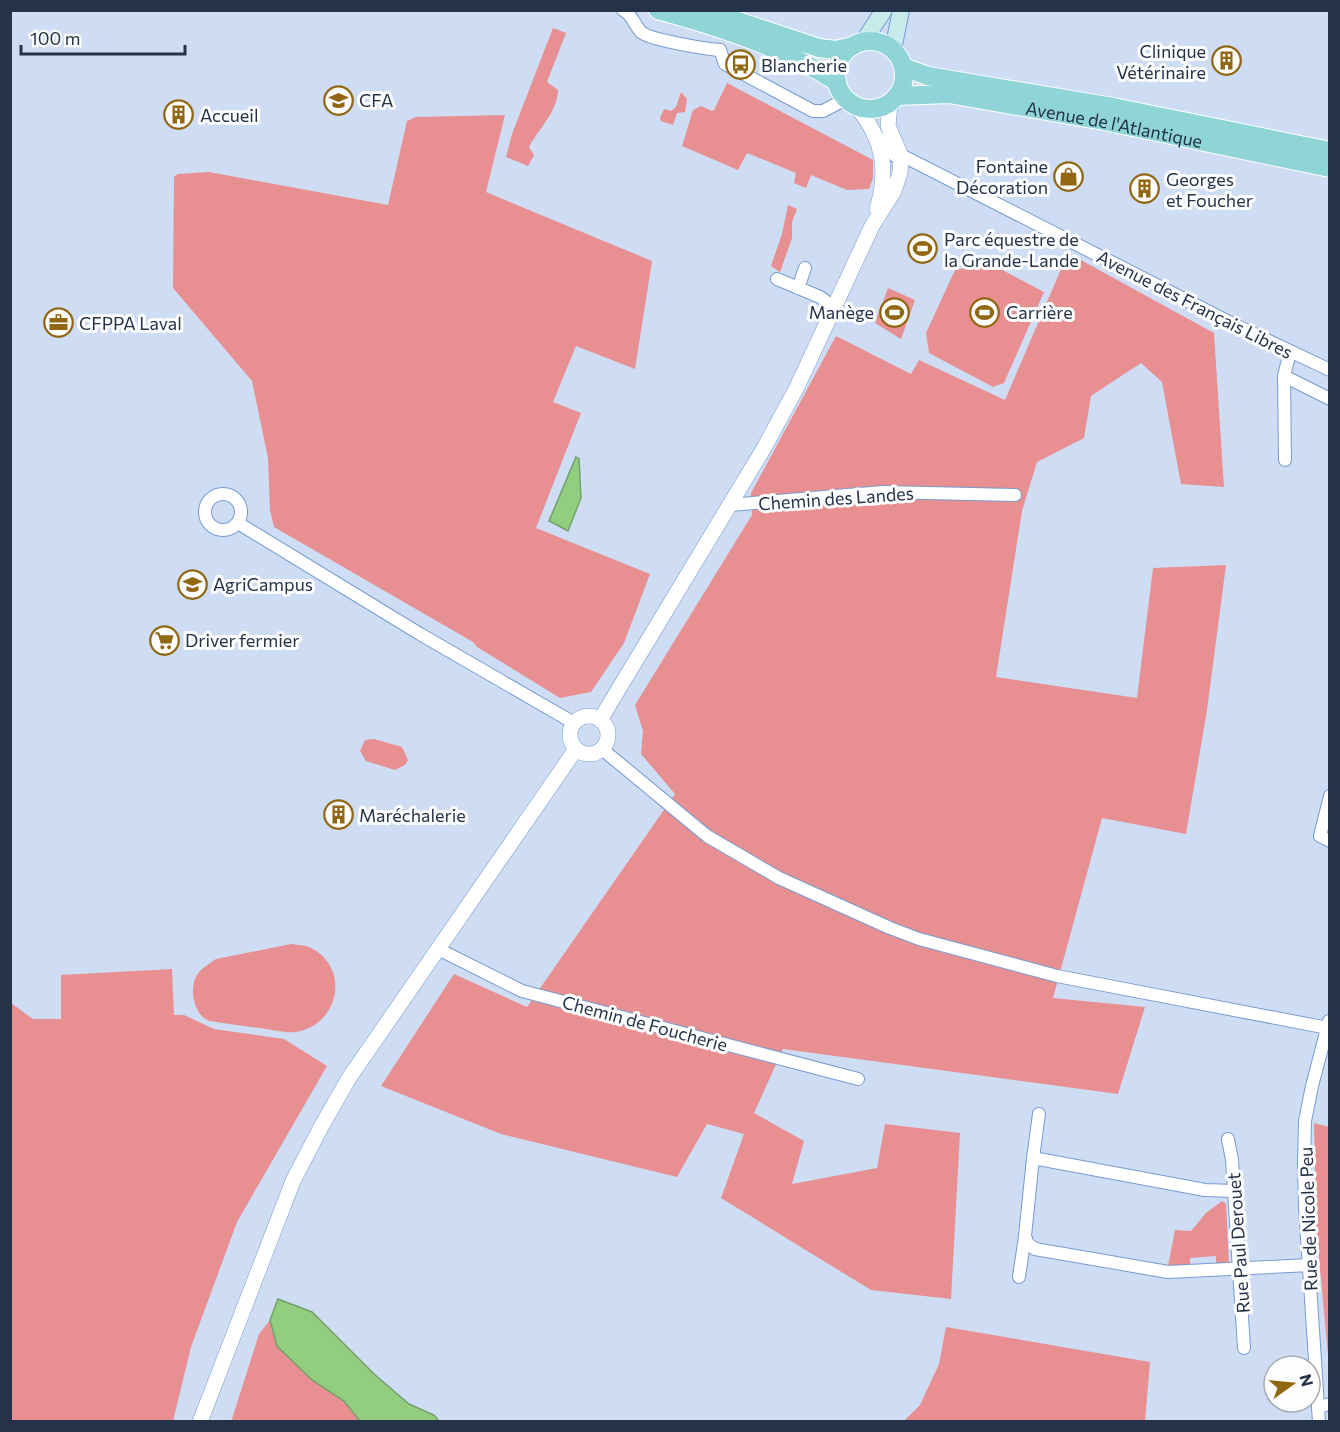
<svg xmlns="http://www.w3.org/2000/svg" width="1340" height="1432" viewBox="0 0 1340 1432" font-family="Commissioner,sans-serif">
	<rect width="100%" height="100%" fill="#ceddf4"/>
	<!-- green -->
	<g fill="#e88f92">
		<path d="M553,28L566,33L547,82L558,90C557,113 539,128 529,147L534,155L528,166L506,157L512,134Z"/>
		<path d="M727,83L873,160V178L869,189L847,190L811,175L806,188L794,183L796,173L747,153L738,170L682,146L693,110L701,106L712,111L714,110Z"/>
		<path d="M681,92L687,99L685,112L677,113L673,125L661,121L660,118L664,109L671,111L676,107Z"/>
		<path d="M505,115L486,192L652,261L635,369L576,346L553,402L581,413L536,528L650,574L624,643L591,692L560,698L477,647L473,642L274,527L270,510L268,458L252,381L173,288L174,177L178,174L209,172L388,205L407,121L416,117Z"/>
		<path d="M788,205L797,209L792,222V238L780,272L771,266L782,234Z"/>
		<path d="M1068,253L1214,333L1224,487L1181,484L1162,382L1141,363L1091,396L1084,438L1037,462L1022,511L996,677L1137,698L1153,568L1226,565L1207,710L1186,834L1102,818L1053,998L1145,1007L1118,1094L783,1049L754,1113L804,1141L792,1184L877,1168L885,1124L960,1133L951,1299L871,1290L721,1198L744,1134L707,1124L677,1177L501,1134L381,1086L454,974L527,1007L675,794L641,754L643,731L635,705L752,515L751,493L836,336L911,374L919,360L1005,400Z"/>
		<path d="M989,263L1044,292L1004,383L993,387L929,353L926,333L955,270Z"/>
		<path d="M888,288L915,300L901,339L875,323Z"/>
		<path d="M374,739L402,747L408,760L405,765L395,770L366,761L360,751L365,740Z"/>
		<path d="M291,944C297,945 304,945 309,947C352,967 339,1026 295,1032C288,1033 279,1031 272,1030C253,1027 235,1025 216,1022C213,1021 210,1022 207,1020C193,1012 189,988 197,975C201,968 209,964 216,959Z"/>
		<path d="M172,969L174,1015H184L214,1029L284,1039L327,1066L237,1222L191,1347L173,1421H11V1003L33,1019H61V975Z"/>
		<path d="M1314,1123L1329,1127V1366L1316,1225Z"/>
		<path d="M1222,1201L1226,1204L1229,1264H1216V1256L1190,1258V1265L1168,1266L1175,1230L1191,1231L1206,1213Z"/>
		<path d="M270,1320L277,1346L312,1380L344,1401L360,1421L231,1422L259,1334Z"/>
		<path d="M946,1327L1150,1362L1145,1421H904L920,1405L939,1364Z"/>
	</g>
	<!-- water -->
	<g fill="#93ce7e" stroke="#72a06e" stroke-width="1.5">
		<path d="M576,457L579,459L581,498L568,531L549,521Z"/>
		<path d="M278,1299L312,1312L374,1374L409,1404L434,1415L439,1421H360L344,1401L312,1380L277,1346L270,1320Z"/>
	</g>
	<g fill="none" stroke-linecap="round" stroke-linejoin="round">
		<defs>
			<g id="minor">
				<path d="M623,10C633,15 634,25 641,32C650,40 706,49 720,50"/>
				<path d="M720,50L725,64L813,111H823L846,99"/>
				<path d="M875,136L883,140L895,156L905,157L1233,324L1330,370"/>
				<path d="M777,279L820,297L835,308"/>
				<path d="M798,288L805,268"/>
				<path d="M1284,376L1330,399"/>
				<path d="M1285,460L1284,376L1290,352"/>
				<circle cx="223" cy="512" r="18"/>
				<path d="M730,505L883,492L1015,495"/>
				<path d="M238,523L420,634L574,723"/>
				<path d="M602,749L707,836L779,878L890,928L919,939L1057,976L1328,1028"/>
				<path d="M1330,796L1320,836L1330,841"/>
				<path d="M438,949L522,991L858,1079"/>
				<path d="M1228,1139L1232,1160L1244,1348"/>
				<path d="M1033,1158L1039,1114"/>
				<path d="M1234,1191L1205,1190L1033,1158L1025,1236L1028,1244L1035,1249L1168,1272L1310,1265"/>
				<path d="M1019,1277L1025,1236"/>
				<path d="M1318,1407L1330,1404"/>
				<path d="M1319,1422L1305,1207L1304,1165L1305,1121L1312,1086L1329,1021"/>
			</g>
			<g id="tertiary">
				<path d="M856,106C883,138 889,169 877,209"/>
				<circle cx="589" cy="735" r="19"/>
				<path d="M600,720L764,448L797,387L872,226L894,191L900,173L901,156L888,126L890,103"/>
				<path d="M200,1422L293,1181L321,1127L349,1078L576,749"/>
			</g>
			<g id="secondary">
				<path d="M863,42L884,10"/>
				<path d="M893,50L901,10"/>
			</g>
			<g id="primary">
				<path d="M658,10C720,27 782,47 837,82"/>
				<path d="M705,10L819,48L836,50L853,46"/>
				<circle cx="870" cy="75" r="34"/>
				<path d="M903,67L928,76L1113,107L1330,151"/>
				<path id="s1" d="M897,96L949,94L1104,121L1330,168"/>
			</g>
		</defs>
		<!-- minor casing -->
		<use href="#minor" stroke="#779bd0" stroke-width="14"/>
		<!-- tertiary casing -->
		<use href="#tertiary" stroke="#779bd0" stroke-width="16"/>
		<!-- secondary casing -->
		<use href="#secondary" stroke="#779bd0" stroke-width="18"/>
		<!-- primary casing -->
		<use href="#primary" stroke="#fff" stroke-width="20"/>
		<!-- minor -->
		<use href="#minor" stroke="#fff" stroke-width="12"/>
		<!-- tertiary -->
		<use href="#tertiary" stroke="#fff" stroke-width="15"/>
		<!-- secondary -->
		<use href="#secondary" stroke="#c7eaeb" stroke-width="16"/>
		<!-- primary -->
		<use href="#primary" stroke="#8fd5d7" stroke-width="18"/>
	</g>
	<!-- icons -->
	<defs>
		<symbol id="building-ring" viewBox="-11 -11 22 22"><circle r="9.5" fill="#fdfdfd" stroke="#926711" stroke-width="1.5"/><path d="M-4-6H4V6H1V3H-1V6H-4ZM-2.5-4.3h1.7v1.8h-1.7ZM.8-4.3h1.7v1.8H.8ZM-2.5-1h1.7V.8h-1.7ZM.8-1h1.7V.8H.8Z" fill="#926711"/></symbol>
		<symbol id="bus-ring" viewBox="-11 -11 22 22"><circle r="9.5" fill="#fdfdfd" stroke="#926711" stroke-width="1.5"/><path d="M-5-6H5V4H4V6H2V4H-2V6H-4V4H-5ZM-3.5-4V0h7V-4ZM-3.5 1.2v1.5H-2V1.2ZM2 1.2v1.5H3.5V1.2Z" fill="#926711"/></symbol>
		<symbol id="school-ring" viewBox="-11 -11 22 22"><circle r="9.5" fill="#fdfdfd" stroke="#926711" stroke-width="1.5"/><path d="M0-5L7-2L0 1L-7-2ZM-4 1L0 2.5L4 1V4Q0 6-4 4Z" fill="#926711"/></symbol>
		<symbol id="shop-ring" viewBox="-11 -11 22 22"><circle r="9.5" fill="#fdfdfd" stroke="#926711" stroke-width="1.5"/><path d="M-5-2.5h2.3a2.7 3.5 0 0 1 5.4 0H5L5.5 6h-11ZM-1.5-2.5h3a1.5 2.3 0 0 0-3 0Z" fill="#926711"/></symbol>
		<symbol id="stadium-ring" viewBox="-11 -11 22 22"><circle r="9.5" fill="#fdfdfd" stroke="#926711" stroke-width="1.5"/><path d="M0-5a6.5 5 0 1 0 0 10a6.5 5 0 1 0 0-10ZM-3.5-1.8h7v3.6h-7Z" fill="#926711"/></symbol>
		<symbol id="office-ring" viewBox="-11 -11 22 22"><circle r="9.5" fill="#fdfdfd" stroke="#926711" stroke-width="1.5"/><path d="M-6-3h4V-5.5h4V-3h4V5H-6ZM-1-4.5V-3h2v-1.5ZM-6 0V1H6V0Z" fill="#926711"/></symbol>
		<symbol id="supermarket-ring" viewBox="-11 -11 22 22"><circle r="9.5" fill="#fdfdfd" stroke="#926711" stroke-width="1.5"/><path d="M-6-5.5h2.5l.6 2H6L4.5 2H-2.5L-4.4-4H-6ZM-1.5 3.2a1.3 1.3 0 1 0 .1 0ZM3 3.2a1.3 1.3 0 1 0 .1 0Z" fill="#926711"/></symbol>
	</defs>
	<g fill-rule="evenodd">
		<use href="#building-ring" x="1210" y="44" width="33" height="33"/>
		<use href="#bus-ring" x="724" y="48" width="33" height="33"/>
		<use href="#school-ring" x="322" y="84" width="33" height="33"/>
		<use href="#building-ring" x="162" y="98" width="33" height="33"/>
		<use href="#shop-ring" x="1052" y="160" width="33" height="33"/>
		<use href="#building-ring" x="1128" y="172" width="33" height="33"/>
		<use href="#stadium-ring" x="906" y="232" width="33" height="33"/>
		<use href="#stadium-ring" x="878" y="296" width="33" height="33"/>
		<use href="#stadium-ring" x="968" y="296" width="33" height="33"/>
		<use href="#office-ring" x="42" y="306" width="33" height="33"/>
		<use href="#school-ring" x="176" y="568" width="33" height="33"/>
		<use href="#supermarket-ring" x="148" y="624" width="33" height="33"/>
		<use href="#building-ring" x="322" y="798" width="33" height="33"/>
	</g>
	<g text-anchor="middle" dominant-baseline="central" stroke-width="6" stroke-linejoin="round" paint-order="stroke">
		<!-- poi labels -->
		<g font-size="18" fill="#243349" stroke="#fdfdfd" text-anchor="start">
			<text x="1206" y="51" text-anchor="end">Clinique<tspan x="1206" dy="21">Vétérinaire</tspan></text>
			<text x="761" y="65">Blancherie</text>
			<text x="359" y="100">CFA</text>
			<text x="200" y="115">Accueil</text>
			<text x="1048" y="166" text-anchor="end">Fontaine<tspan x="1048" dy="21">Décoration</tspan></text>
			<text x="1166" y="179">Georges<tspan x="1166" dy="21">et Foucher</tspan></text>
			<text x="944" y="239">Parc équestre de<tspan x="944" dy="21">la Grande-Lande</tspan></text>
			<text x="874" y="312" text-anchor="end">Manège</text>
			<text x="1006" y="312">Carrière</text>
			<text x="79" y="323">CFPPA Laval</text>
			<text x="213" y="584">AgriCampus</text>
			<text x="185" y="640">Driver fermier</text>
			<text x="359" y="815">Maréchalerie</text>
		</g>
		<!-- street labels -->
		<g font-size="18" fill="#243349" stroke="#fdfdfd">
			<text stroke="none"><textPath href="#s1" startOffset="220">Avenue de l'Atlantique</textPath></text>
			<text transform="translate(1195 304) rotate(27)">Avenue des Français Libres</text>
			<text transform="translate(836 498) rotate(-4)">Chemin des Landes</text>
			<text transform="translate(645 1023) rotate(15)">Chemin de Foucherie</text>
			<text transform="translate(1308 1219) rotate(-92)">Rue de Nicole Peu</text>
			<text transform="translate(1238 1243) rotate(-94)">Rue Paul Derouet</text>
		</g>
	</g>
	<!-- border -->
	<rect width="1340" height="1432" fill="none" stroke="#243349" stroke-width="24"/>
	<!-- north arrow -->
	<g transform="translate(1292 1384) rotate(75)"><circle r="28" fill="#fdfdfd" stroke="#a6acb5" stroke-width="1.5"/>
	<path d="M0-4.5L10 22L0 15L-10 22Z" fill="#926711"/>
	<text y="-9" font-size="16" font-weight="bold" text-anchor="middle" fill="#243349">N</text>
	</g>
	<!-- scale -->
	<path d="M21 45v9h164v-9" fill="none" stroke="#243349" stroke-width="3"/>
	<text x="30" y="45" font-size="18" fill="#243349" stroke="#fdfdfd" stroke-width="4.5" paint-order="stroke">100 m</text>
</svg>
